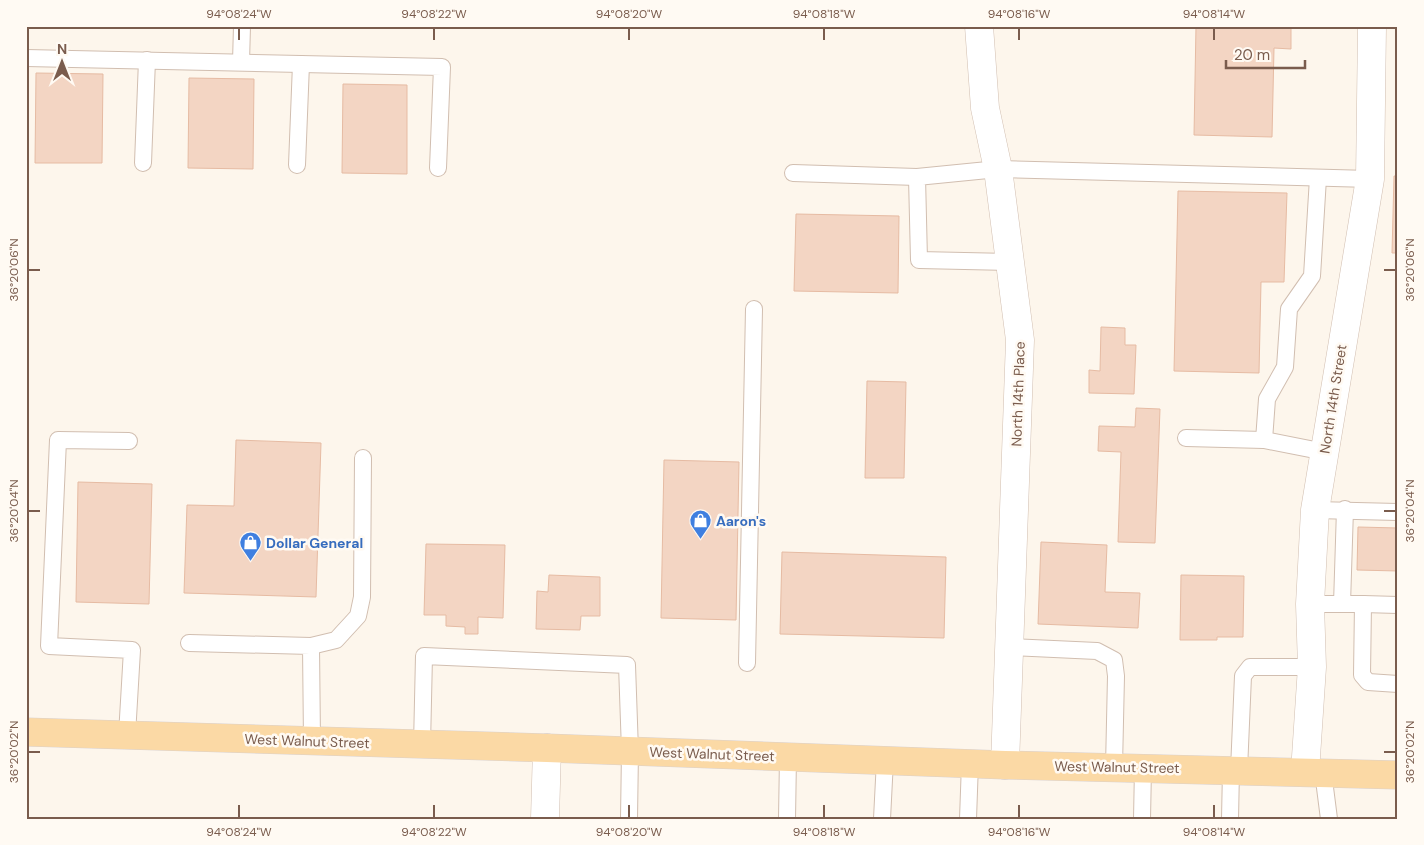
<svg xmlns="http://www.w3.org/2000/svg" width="1424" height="845" viewBox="0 0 1424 845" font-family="'DM Sans',sans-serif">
	<rect width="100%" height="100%" fill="#fdf6ec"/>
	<!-- building -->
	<g fill="#f3d5c3" stroke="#e6bba3">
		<path d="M1196,26H1291V49L1274,48L1272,137L1194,135Z"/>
		<path d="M36,73L103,74L102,163H35Z"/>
		<path d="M189,78L254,79L253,169L188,168Z"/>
		<path d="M343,84L407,85V174L342,173Z"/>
		<path d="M1394,176H1398V253H1392Z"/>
		<path d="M1178,191L1287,193L1284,282H1261L1259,373L1174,371Z"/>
		<path d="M796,214L899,216L898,293L794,291Z"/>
		<path d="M1101,327L1125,328V345H1136L1134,394L1089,393V370L1100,371Z"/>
		<path d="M867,381L906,382L904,478H865Z"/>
		<path d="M1136,408L1160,409L1155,543L1118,542L1121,452L1098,451L1099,426L1135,427Z"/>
		<path d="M236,440L321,443L316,597L184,593L187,505L234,506Z"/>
		<path d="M664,460L739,462L736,620L661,618Z"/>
		<path d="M78,482L152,484L149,604L76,602Z"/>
		<path d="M1358,527L1398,528V571L1357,570Z"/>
		<path d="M1041,542L1107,545L1105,592L1140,593L1138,628L1038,624Z"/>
		<path d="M426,544L505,545L503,618L478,617V634H465V627L446,626V615H424Z"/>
		<path d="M782,552L946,557L944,638L780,634Z"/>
		<path d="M549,575L600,577V616H581L580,630L536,629L537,591L548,592Z"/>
		<path d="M1181,575L1244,576L1243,637H1217V640H1180Z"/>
	</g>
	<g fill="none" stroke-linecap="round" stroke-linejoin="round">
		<defs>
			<g id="service">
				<path d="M26,58L442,67L438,168"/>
				<path d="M241,62L242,26"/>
				<path d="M143,163L147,60"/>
				<path d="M297,165L301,64"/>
				<path d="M793,173L917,177"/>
				<path d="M1318,178L1312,276L1289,309L1285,367L1267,399L1264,440L1325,452"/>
				<path d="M1010,262L919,260L917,177L998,169L1370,179"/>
				<path d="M1186,438L1264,440"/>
				<path d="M1315,510L1398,512"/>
				<path d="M1310,604H1363L1362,675L1368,682L1398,684"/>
				<path d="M1342,604L1345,509"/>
				<path d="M1363,604L1398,605"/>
				<path d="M189,643L311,646L312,741"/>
				<path d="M311,646L336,640L358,616L362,597L363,458"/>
				<path d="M1009,647L1097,651L1114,660L1116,676L1114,767"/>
				<path d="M747,663L754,309"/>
				<path d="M127,735L132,650L49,646L58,440L129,441"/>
				<path d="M422,745L424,656L627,665L630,751L629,819"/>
				<path d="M1239,770L1243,676L1250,667H1312"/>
				<path d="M1323,772L1329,819"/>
				<path d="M787,819L788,757"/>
				<path d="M882,819L885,760"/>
				<path d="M968,819L970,763"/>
				<path d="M1142,819L1143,768"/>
				<path d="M1230,819L1231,770"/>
			</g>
			<g id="minor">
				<path d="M979,26L985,108L998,169L1020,340L1005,765"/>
				<path d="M1305,772L1312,667L1310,604L1315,510L1370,179L1372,26"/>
				<path d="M545,819L547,748"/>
			</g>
			<path id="primary" d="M26,732L547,748L1005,765L1398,775"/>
		</defs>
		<!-- service casing -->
		<use href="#service" stroke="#d1beb0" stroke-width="18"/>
		<!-- minor casing -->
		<use href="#minor" stroke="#d1beb0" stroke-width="29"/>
		<!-- primary casing -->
		<use href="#primary" stroke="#dad1cd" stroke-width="29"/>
		<!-- service -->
		<use href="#service" stroke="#fff" stroke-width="16"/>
		<!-- minor -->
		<use href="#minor" stroke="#fff" stroke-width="28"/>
		<!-- primary -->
		<use href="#primary" stroke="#fbd9a5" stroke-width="28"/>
	</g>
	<!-- ticks -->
	<path fill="none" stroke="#7a5c4d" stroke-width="2" d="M239,28V40M434,28V40M629,28V40M824,28V40M1019,28V40M1214,28V40M28,270H40M1384,270H1396M28,511H40M1384,511H1396M28,752H40M1384,752H1396M239,805V818M434,805V818M629,805V818M824,805V818M1019,805V818M1214,805V818"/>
	<!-- icons -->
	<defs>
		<symbol id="shop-pin" viewBox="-11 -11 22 30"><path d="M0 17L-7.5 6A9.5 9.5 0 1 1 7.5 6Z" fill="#3f7fe0" stroke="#fffaf3"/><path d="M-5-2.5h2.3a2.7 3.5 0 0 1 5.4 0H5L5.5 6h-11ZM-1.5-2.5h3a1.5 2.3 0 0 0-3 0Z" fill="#fff"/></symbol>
	</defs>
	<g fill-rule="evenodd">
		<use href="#shop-pin" x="688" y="508" width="25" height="34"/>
		<use href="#shop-pin" x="238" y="530" width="25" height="34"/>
	</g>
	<g text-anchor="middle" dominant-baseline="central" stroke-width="5" stroke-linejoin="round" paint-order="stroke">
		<!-- street labels -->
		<g font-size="14" fill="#7a5c4d" stroke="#fffaf3">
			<text transform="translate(1018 394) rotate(-88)">North 14th Place</text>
			<text transform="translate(1333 399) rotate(-81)">North 14th Street</text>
			<text transform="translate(307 741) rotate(2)">West Walnut Street</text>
			<text transform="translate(712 754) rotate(2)">West Walnut Street</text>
			<text transform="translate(1117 767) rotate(1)">West Walnut Street</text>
		</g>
		<!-- shop labels -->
		<g font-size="14" font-weight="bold" fill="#366cbe" stroke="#fffaf3" text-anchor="start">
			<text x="716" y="521">Aaron's</text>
			<text x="266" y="543">Dollar General</text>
		</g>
	</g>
	<!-- border -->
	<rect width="1424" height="845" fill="none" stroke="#fffaf3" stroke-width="55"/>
	<!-- north arrow -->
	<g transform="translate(62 62)" stroke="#fffaf3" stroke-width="4" paint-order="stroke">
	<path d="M0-4L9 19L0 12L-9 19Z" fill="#7a5c4d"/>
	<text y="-8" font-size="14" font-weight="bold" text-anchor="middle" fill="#7a5c4d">N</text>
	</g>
	<!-- scale -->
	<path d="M1226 60v8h79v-8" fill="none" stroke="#7a5c4d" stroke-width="2.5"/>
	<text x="1234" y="60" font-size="15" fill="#7a5c4d" stroke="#fffaf3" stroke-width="4" paint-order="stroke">20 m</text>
	<rect x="28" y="28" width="1368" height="790" fill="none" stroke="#7a5c4d" stroke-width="2"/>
	<g font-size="12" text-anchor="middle" fill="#7a5c4d">
		<text x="239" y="18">94°08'24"W</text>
		<text x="434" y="18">94°08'22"W</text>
		<text x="629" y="18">94°08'20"W</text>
		<text x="824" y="18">94°08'18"W</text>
		<text x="1019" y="18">94°08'16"W</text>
		<text x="1214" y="18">94°08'14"W</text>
		<text transform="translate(14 270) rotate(-90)" y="4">36°20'06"N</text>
		<text transform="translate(1410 270) rotate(-90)" y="4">36°20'06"N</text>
		<text transform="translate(14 511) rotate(-90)" y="4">36°20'04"N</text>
		<text transform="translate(1410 511) rotate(-90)" y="4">36°20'04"N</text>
		<text transform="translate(14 752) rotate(-90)" y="4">36°20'02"N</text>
		<text transform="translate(1410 752) rotate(-90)" y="4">36°20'02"N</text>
		<text x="239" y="836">94°08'24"W</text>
		<text x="434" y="836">94°08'22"W</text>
		<text x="629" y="836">94°08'20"W</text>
		<text x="824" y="836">94°08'18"W</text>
		<text x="1019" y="836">94°08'16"W</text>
		<text x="1214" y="836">94°08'14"W</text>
	</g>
</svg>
